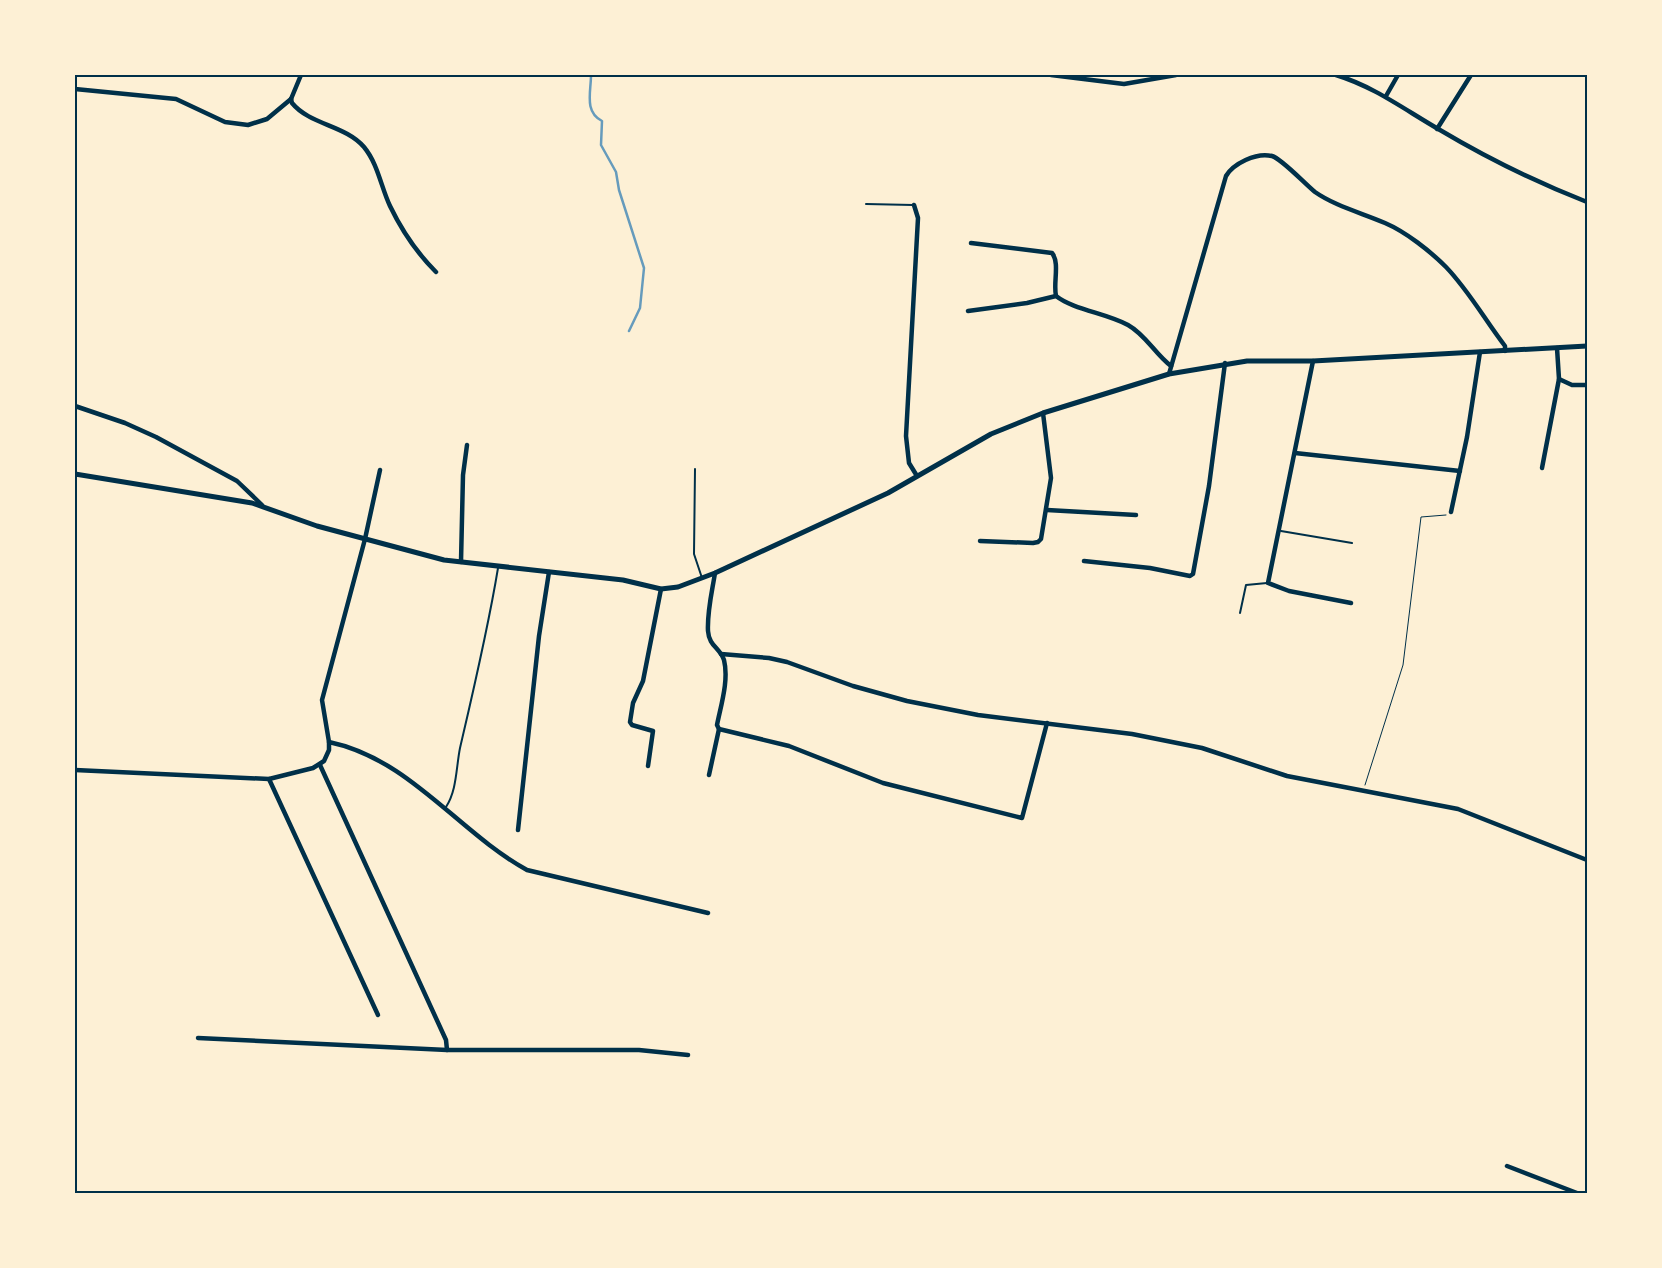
<svg xmlns="http://www.w3.org/2000/svg" width="1662" height="1268" viewBox="0 0 1662 1268" font-family="'PT Sans Narrow',sans-serif">
	<rect width="100%" height="100%" fill="#fdf0d5"/>
	<g fill="none" stroke-linecap="round" stroke-linejoin="round">
		<!-- stream -->
		<path stroke="#669bbc" stroke-width="2.5" d="M591,75C591,92 584,112 602,121L601,145L616,172L619,190L644,268L640,308L629,331"/>
		<!-- path -->
		<path stroke="#003049" stroke-width="1" d="M1365,785L1403,665L1421,517L1446,515"/>
		<!-- service -->
		<g stroke="#003049" stroke-width="2">
			<path d="M866,204L913,205"/>
			<path d="M695,469L694,554L702,578"/>
			<path d="M1281,531L1352,543"/>
			<path d="M1240,613L1246,585L1267,583"/>
			<path d="M446,807C457,790 456,768 460,748C474,688 488,629 498,568"/>
		</g>
		<!-- minor -->
		<g stroke="#003049" stroke-width="4.5">
			<path d="M1051,75L1124,84L1176,75"/>
			<path d="M1336,75C1375,87 1405,110 1440,130C1487,158 1536,182 1587,202"/>
			<path d="M75,89L176,99L225,122L248,125L267,119L291,99"/>
			<path d="M1386,96L1398,75"/>
			<path d="M291,99L292,103C310,125 345,125 364,147C378,164 381,187 390,206C402,231 417,253 436,272"/>
			<path d="M291,99L301,75"/>
			<path d="M1437,129L1471,75"/>
			<path d="M914,205L918,218L906,436L909,463L917,476"/>
			<path d="M971,243L1052,253C1060,263 1053,283 1056,296"/>
			<path d="M968,311L1027,303L1056,296C1074,310 1106,313 1128,325C1146,335 1155,354 1171,366"/>
			<path d="M1313,361L1268,583L1289,591L1351,603"/>
			<path d="M1169,374L1226,176C1233,164 1256,152 1272,156C1282,159 1305,184 1315,192C1335,206 1362,213 1385,223C1406,232 1430,251 1446,267C1469,291 1485,320 1505,346V351"/>
			<path d="M1559,379L1572,385H1587"/>
			<path d="M75,406L125,423L156,437L237,481L262,505"/>
			<path d="M1295,453L1460,471"/>
			<path d="M1542,468L1559,379L1557,348"/>
			<path d="M1047,510L1136,515"/>
			<path d="M1451,512L1467,437L1480,352"/>
			<path d="M980,541L1033,543L1038,542L1041,539L1051,478L1043,413"/>
			<path d="M1084,561L1150,568L1190,576L1193,574L1209,486L1225,363"/>
			<path d="M461,562L463,475L467,445"/>
			<path d="M715,573C712,592 707,612 708,631C709,646 720,648 724,660C729,680 721,705 717,725L719,729L789,746L883,783L1022,818L1047,723"/>
			<path d="M721,654L769,658L787,662L853,686L907,701L978,715L1132,734L1202,748L1287,776L1458,809L1587,860"/>
			<path d="M329,742C410,759 458,832 527,870L708,913"/>
			<path d="M320,765L446,1040L447,1050"/>
			<path d="M648,766L653,731L632,725L630,722L633,703L643,681L661,589"/>
			<path d="M75,770L269,779L313,768L324,761L329,750V742L322,700L365,539L380,470"/>
			<path d="M709,775L719,729"/>
			<path d="M269,779L378,1015"/>
			<path d="M518,830L539,636L549,572"/>
			<path d="M198,1038L447,1050H639L688,1055"/>
			<path d="M1507,1166L1577,1193"/>
		</g>
		<!-- tertiary -->
		<path stroke="#003049" stroke-width="5" d="M75,474L252,503L317,526L444,560L623,580L661,589L678,587L715,573L888,493L991,434L1043,413L1169,374L1247,361H1313L1587,346"/>
	</g>
	<!-- border -->
	<rect width="1662" height="1268" fill="none" stroke="#fdf0d5" stroke-width="152"/>
	<rect x="76" y="76" width="1510" height="1116" fill="none" stroke="#003049" stroke-width="2"/>
</svg>
